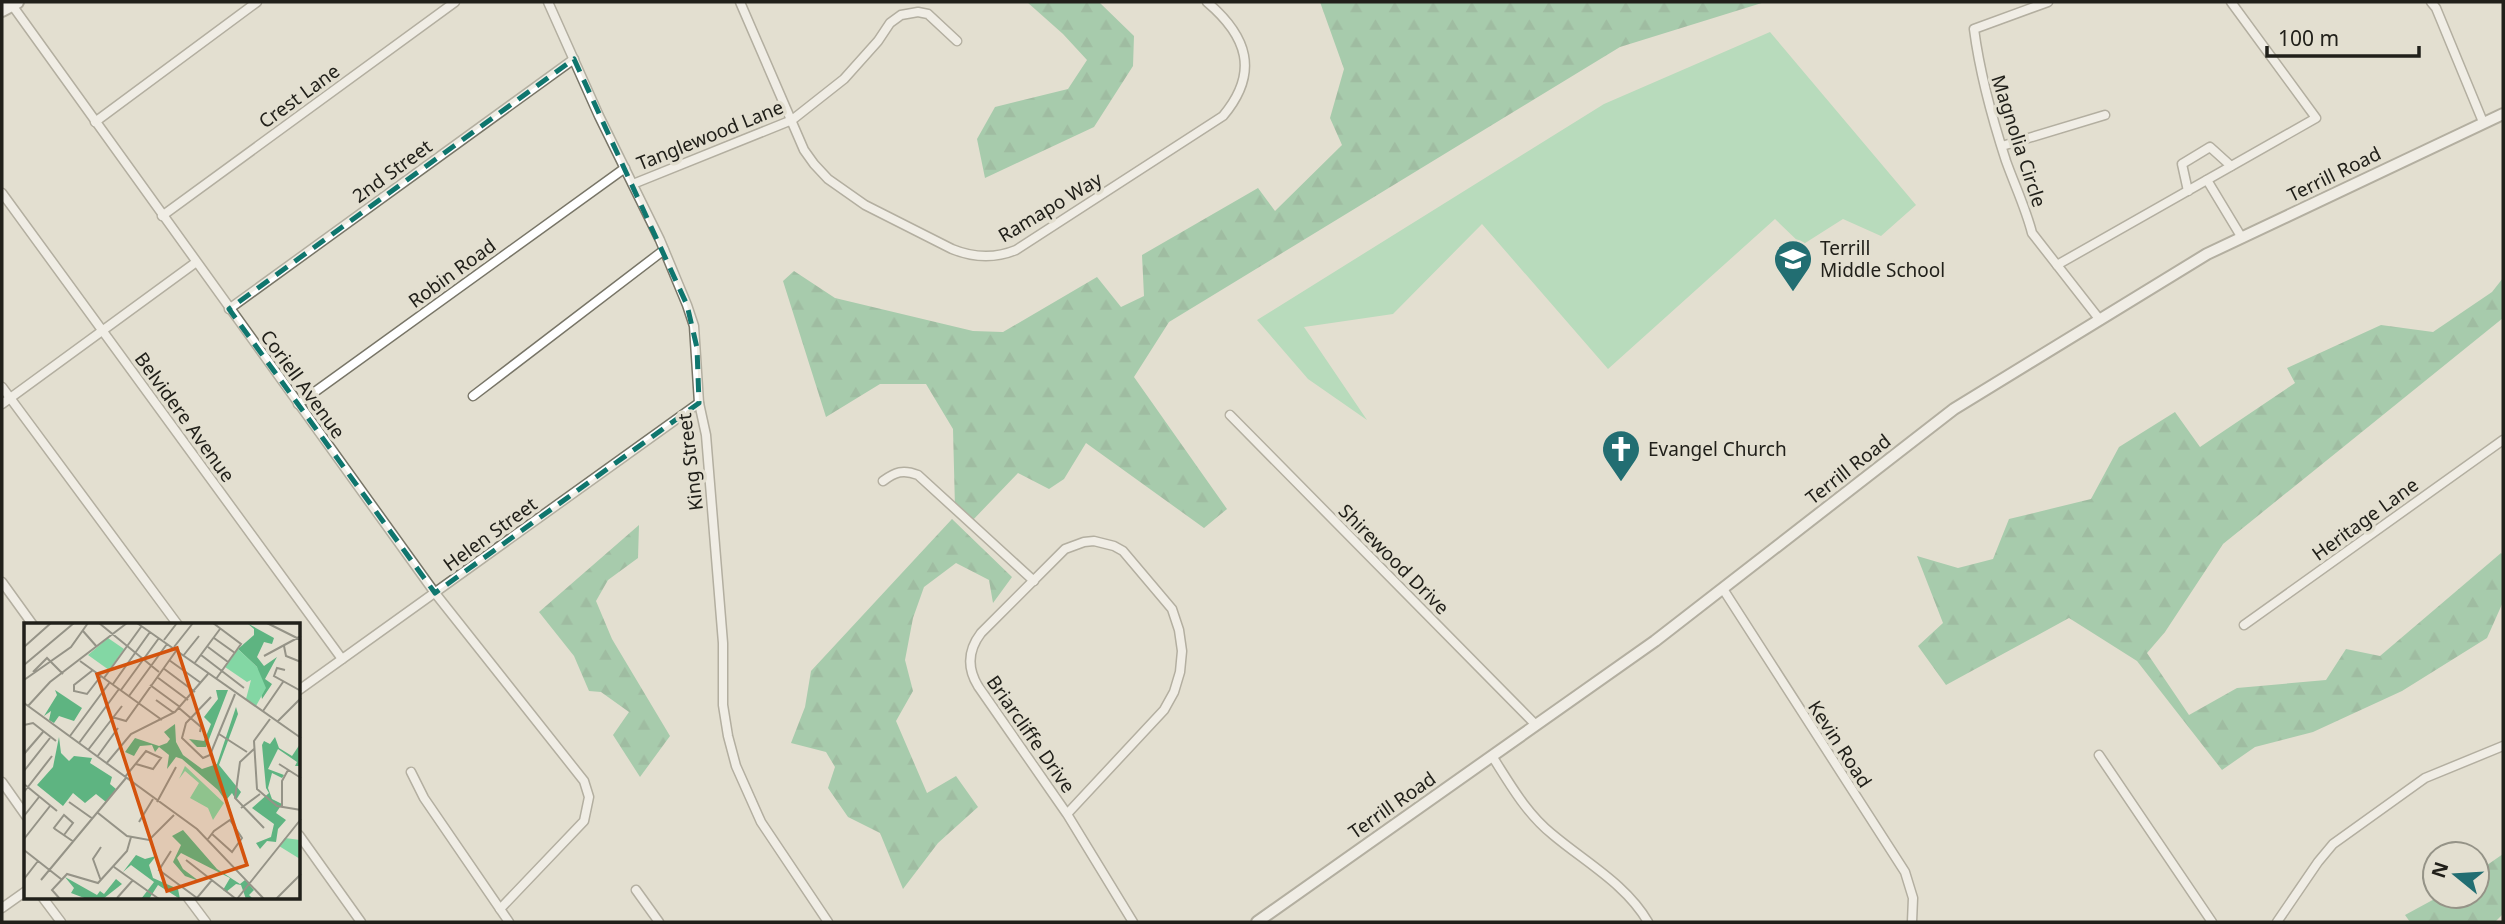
<svg xmlns="http://www.w3.org/2000/svg" width="2505" height="924" viewBox="0 0 2505 924" font-family="'Noto Sans',sans-serif">
	<defs>
		<pattern id="forest-firs" width="22" height="20" patternUnits="userSpaceOnUse" patternTransform="scale(1.75)"><rect width="22" height="20" fill="#5eb481"/><path d="M5 1l3.5 6h-7zM16 11l3.5 6h-7z" fill="#4d9269"/></pattern>
	</defs>
	<rect width="100%" height="100%" fill="#e3dfd0"/>
	<!-- forest -->
	<g fill="url(#forest-firs)">
		<path d="M1027,2H1099L1134,36L1133,66L1094,127L985,178L977,139L995,107L1068,89L1087,60L1063,34Z"/>
		<path d="M1320,2H1765L1620,47L1169,322L1134,377L1227,509L1204,528L1086,443L1064,479L1049,489L1018,473L971,522L955,508L953,429L926,384H880L826,417L783,281L794,271L835,298L973,331L1003,332L1097,277L1121,307L1144,296L1142,255L1258,188L1275,211L1342,145L1330,118L1344,69Z"/>
		<path d="M2503,278V318L2223,544L2165,632L2147,653L2189,715L2237,688L2326,680L2346,649L2380,656L2501,553L2503,555V602L2487,638L2402,691L2313,732L2255,747L2222,770L2137,661L2069,618L1946,685L1918,646L1943,623L1917,556L1958,568L1993,559L2009,519L2091,499L2119,447L2175,412L2200,447L2295,383L2287,368L2381,325L2433,332L2492,292Z"/>
		<path d="M952,519L1012,577L993,603L989,580L956,563L924,587L913,618L905,660L913,691L896,721L927,793L956,776L978,807L938,843L903,889L880,833L848,817L828,788L835,767L826,752L791,743L805,707L811,671Z"/>
		<path d="M639,525L638,558L608,580L596,601L612,639L670,736L640,777L613,735L629,712L601,692L589,691L574,656L539,612Z"/>
		<path d="M2503,854V914L2495,922H2410L2405,915L2440,896H2477V872Z"/>
	</g>
	<!-- park -->
	<path fill="#83d7a4" d="M1770,32L1916,205L1881,236L1843,219L1802,245L1775,219L1608,369L1482,224L1393,314L1304,327L1367,420L1308,379L1257,320L1604,104Z"/>
	<g fill="none" stroke-linecap="round" stroke-linejoin="round">
		<defs>
			<g id="minor">
				<path d="M548,2L599,116L660,240L687,305L694,326L699,403L706,435L723,643V705L728,736L736,766L761,822L828,922"/>
				<path d="M740,2L804,150L814,164L828,179L865,205L952,249C974,258 994,259 1016,250L1223,116C1260,72 1247,36 1207,2"/>
				<path d="M2048,2L1974,29C1980,75 1992,118 2006,161C2015,186 2026,209 2032,233L2100,320"/>
				<path d="M2431,2L2436,8L2483,122"/>
				<path d="M12,5L435,593L584,781L589,797L584,821L500,909"/>
				<path d="M95,122L257,2"/>
				<path d="M2002,146L2105,115"/>
				<path d="M2207,180L2242,238"/>
				<path d="M633,184L792,120L844,79L878,41L890,23L901,15L918,12L928,14L957,41"/>
				<path d="M2188,191L2182,164L2210,147L2231,166"/>
				<path d="M2,193L342,659"/>
				<path d="M162,216L455,2"/>
				<path d="M2057,265L2316,118L2231,2"/>
				<path d="M229,309L574,59"/>
				<path d="M2,387L178,625"/>
				<path d="M473,396L664,250"/>
				<path d="M2,404L195,263"/>
				<path d="M298,404L625,168"/>
				<path d="M1230,415L1536,725"/>
				<path d="M883,481C895,472 903,469 918,475L1034,581"/>
				<path d="M2,582L33,625"/>
				<path d="M1723,589L1905,872L1913,898L1912,922"/>
				<path d="M2244,625L2503,440"/>
				<path d="M299,690L699,403"/>
				<path d="M2099,755L2212,922"/>
				<path d="M1492,756C1510,784 1526,813 1552,834C1585,862 1626,884 1648,922"/>
				<path d="M411,772L424,798L509,922"/>
				<path d="M2,782L26,816"/>
				<path d="M1067,814L1164,710L1174,692L1180,672L1182,651L1179,630L1172,609L1123,551L1114,546L1094,541L1084,542L1065,549L981,633C968,650 967,668 978,686L1067,814L1133,922"/>
				<path d="M299,835L361,922"/>
				<path d="M636,890L659,922"/>
				<path d="M43,898L61,922"/>
				<path d="M188,898L206,922"/>
				<path d="M2,908L26,891"/>
				<path d="M2277,922L2318,862L2333,844L2425,778L2503,746"/>
			</g>
			<path id="tertiary" d="M1257,922L1655,641L1954,409L2207,254L2503,114"/>
			<path id="secondary" d="M2,10L17,2"/>
		</defs>
		<!-- minor casing -->
		<use href="#minor" stroke="#787567" stroke-width="11"/>
		<!-- tertiary casing -->
		<use href="#tertiary" stroke="#787567" stroke-width="14"/>
		<!-- secondary casing -->
		<use href="#secondary" stroke="#787567" stroke-width="16"/>
		<!-- minor -->
		<use href="#minor" stroke="#fff" stroke-width="8"/>
		<!-- tertiary -->
		<use href="#tertiary" stroke="#fff" stroke-width="10"/>
		<!-- secondary -->
		<use href="#secondary" stroke="#fff" stroke-width="12"/>
	</g>
	<!-- marked area -->
	<path d="M0 0H2505V924H0ZM574,59L687,305L697,348L699,403L435,593L229,309Z" fill="#e3dfd0" fill-opacity=".55" fill-rule="evenodd"/>
	<path fill="none" stroke="#0f766e" stroke-width="5" stroke-dasharray="14 9" stroke-linejoin="round" d="M574,59L687,305L697,348L699,403L435,593L229,309Z"/>
	<!-- icons -->
	<defs>
		<symbol id="school-pin" viewBox="-11 -11 22 30"><path d="M0 17L-7.5 6A9.5 9.5 0 1 1 7.5 6Z" fill="#226e72" stroke="#e3dfd0"/><path d="M0-5L7-2L0 1L-7-2ZM-4 1L0 2.5L4 1V4Q0 6-4 4Z" fill="#fff"/></symbol>
		<symbol id="church-pin" viewBox="-11 -11 22 30"><path d="M0 17L-7.5 6A9.5 9.5 0 1 1 7.5 6Z" fill="#226e72" stroke="#e3dfd0"/><path d="M-1.2-6h2.4v3.5h3.3v2.4h-3.3V6h-2.4V-.1h-3.3v-2.4h3.3Z" fill="#fff"/></symbol>
	</defs>
	<g fill-rule="evenodd">
		<use href="#school-pin" x="1771" y="237" width="44" height="60"/>
		<use href="#church-pin" x="1599" y="427" width="44" height="60"/>
	</g>
	<g text-anchor="middle" dominant-baseline="central" stroke-width="7" stroke-linejoin="round" paint-order="stroke">
		<!-- street labels -->
		<g font-size="19" fill="#21201a" stroke="#e3dfd0">
			<text transform="translate(299 96) rotate(-36)">Crest Lane</text>
			<text transform="translate(710 135) rotate(-22)">Tanglewood Lane</text>
			<text transform="translate(2019 141) rotate(72)">Magnolia Circle</text>
			<text transform="translate(392 171) rotate(-36)">2nd Street</text>
			<text transform="translate(2334 174) rotate(-26)">Terrill Road</text>
			<text transform="translate(1050 207) rotate(-31)">Ramapo Way</text>
			<text transform="translate(452 273) rotate(-36)">Robin Road</text>
			<text transform="translate(303 384) rotate(54)">Coriell Avenue</text>
			<text transform="translate(185 417) rotate(54)">Belvidere Avenue</text>
			<text transform="translate(690 462) rotate(-97)">King Street</text>
			<text transform="translate(1848 469) rotate(-38)">Terrill Road</text>
			<text transform="translate(2365 519) rotate(-36)">Heritage Lane</text>
			<text transform="translate(490 534) rotate(-36)">Helen Street</text>
			<text transform="translate(1394 559) rotate(45)">Shirewood Drive</text>
			<text transform="translate(1031 734) rotate(55)">Briarcliffe Drive</text>
			<text transform="translate(1840 744) rotate(57)">Kevin Road</text>
			<text transform="translate(1392 805) rotate(-35)">Terrill Road</text>
		</g>
		<!-- poi labels -->
		<g font-size="19" fill="#21201a" stroke="#e3dfd0" text-anchor="start">
			<text x="1820" y="248">Terrill<tspan x="1820" dy="22">Middle School</tspan></text>
			<text x="1648" y="449">Evangel Church</text>
		</g>
	</g>
	<!-- overview -->
	<g transform="translate(24 623)">
		<rect width="276" height="276" fill="#e3dfd0"/>
		<path d="M223,0L250,15L248,21L240,19L233,34L240,43L253,34L241,56L248,61L238,76L233,44L214,26L230,12V6ZM31,67L58,85L50,98L35,93L30,100L25,97L27,88L20,93L33,72ZM192,67H204L182,124H173L165,116L180,118L187,101L180,94L194,76ZM212,84L214,91L195,142L217,169L212,177L208,170L203,176L206,184L194,167L158,136L152,134L143,146L145,132L135,124L131,129L128,122L116,123L110,133L101,129L111,115L135,123L143,120L146,116L140,109L151,101L152,119L159,132L178,146L193,141ZM35,114L37,130L45,138L50,133L68,135L66,140L88,154L86,161L92,166L82,179L72,171L61,180L49,170L39,183L13,162L29,144ZM251,114L255,125L268,133L276,121V143H271L273,139L254,126L244,146L260,152L258,155L248,150L244,165L248,176L258,181L252,190L262,197L254,206L252,219L243,218L236,226L232,220L247,214L250,201L228,185L245,170L242,165L238,122L240,118L246,121ZM159,207L193,246L216,261L221,257L230,267L225,272L229,276H222L217,262L212,261L202,269L199,267L206,255L157,230L153,235L159,246L175,258L161,253L149,239L157,222L148,213ZM112,232L121,236L132,233L125,242L129,255L154,266L156,276L134,262L125,276H117L130,259L107,242L99,249ZM41,254L73,272L76,268L80,271L92,256L98,261L79,276H63L47,270L50,265Z" fill="#5eb481"/>
		<path d="M84,15L100,26L85,47L64,32ZM214,26L233,44L242,65L232,83L222,76L227,57L223,59L201,44ZM161,143L200,180L189,197L184,185L166,175L175,160L161,148L155,156ZM261,215L276,217V236L255,223Z" fill="#83d7a4"/>
		<path fill="none" stroke="#959387" stroke-width="2" d="M75,0L135,49M113,0L277,115M189,0L217,21L192,56M243,0L277,17M59,8L73,24M190,15L211,30M140,17L153,0M260,23L262,33L277,39M0,24L27,0M150,24L169,0M184,24L204,39M177,32L220,65M159,33L175,13M240,33L277,13M145,37L177,60M56,38L138,97M170,41L196,6M0,42L50,0M139,45L171,69M69,47L50,62V68L63,71L77,53M261,47L253,45L250,53L277,68M9,49L23,35L39,51M133,54L164,77M80,55L117,4M0,57L47,24L64,0M89,61L126,9M126,62L156,84M97,67L135,15M105,73L143,21M187,74L162,100L158,115L179,135L186,132L211,71M132,77L150,90M0,80L173,206L240,276M4,83L26,59L103,0M155,85L177,104L176,109M239,88L259,59M88,94L102,98L152,28M246,96L230,118L233,166L253,183L277,187M254,98L277,75M0,102L9,100L32,118M195,111L223,129M46,113L86,59M55,120L95,66M230,126L216,139L211,175L240,205M64,127L98,83M0,131L19,109M73,134L94,105M82,141L107,111L151,89L184,51M255,141L277,155M0,148L26,115M101,154L122,128L137,135L129,146L112,141M0,161L33,188M0,169L28,133M45,179L69,196M133,179L152,144M258,184V158L264,147M217,185L236,171M74,190L103,213L125,217L150,192M0,193L15,174M115,199L129,176M40,212L49,200L40,192L30,205L31,206L50,219M0,216L26,183M184,216L190,208L206,197L218,215L208,229L188,211M77,224L69,236L77,258M0,227L37,256M147,228L135,247L173,275L188,257M162,237L212,276M90,244L135,276M0,256L14,238M17,257L102,155M93,275L109,257M36,276L28,267L43,251L74,260L103,228L107,214M213,276L277,196M252,276L277,251"/>
		<path fill="#d4530d" fill-opacity="0.15" stroke="#d4530d" stroke-width="3.5" d="M153,25L223,242L143,268L73,51Z"/>
		<rect width="276" height="276" fill="none" stroke="#21201a" stroke-width="3.5"/>
	</g>
	<!-- border -->
	<rect width="2505" height="924" fill="none" stroke="#21201a" stroke-width="7"/>
	<!-- north arrow -->
	<g transform="translate(2456 875) rotate(288)"><circle r="33" fill="#e3dfd0" stroke="#959387" stroke-width="2"/>
	<path d="M0-5L12 26L0 18L-12 26Z" fill="#226e72"/>
	<text y="-10" font-size="19" font-weight="bold" text-anchor="middle" fill="#21201a">N</text>
	</g>
	<!-- scale -->
	<path d="M2267 46v10h152v-10" fill="none" stroke="#21201a" stroke-width="3.5"/>
	<text x="2278" y="46" font-size="21" fill="#21201a" stroke="#e3dfd0" stroke-width="5" paint-order="stroke">100 m</text>
</svg>
